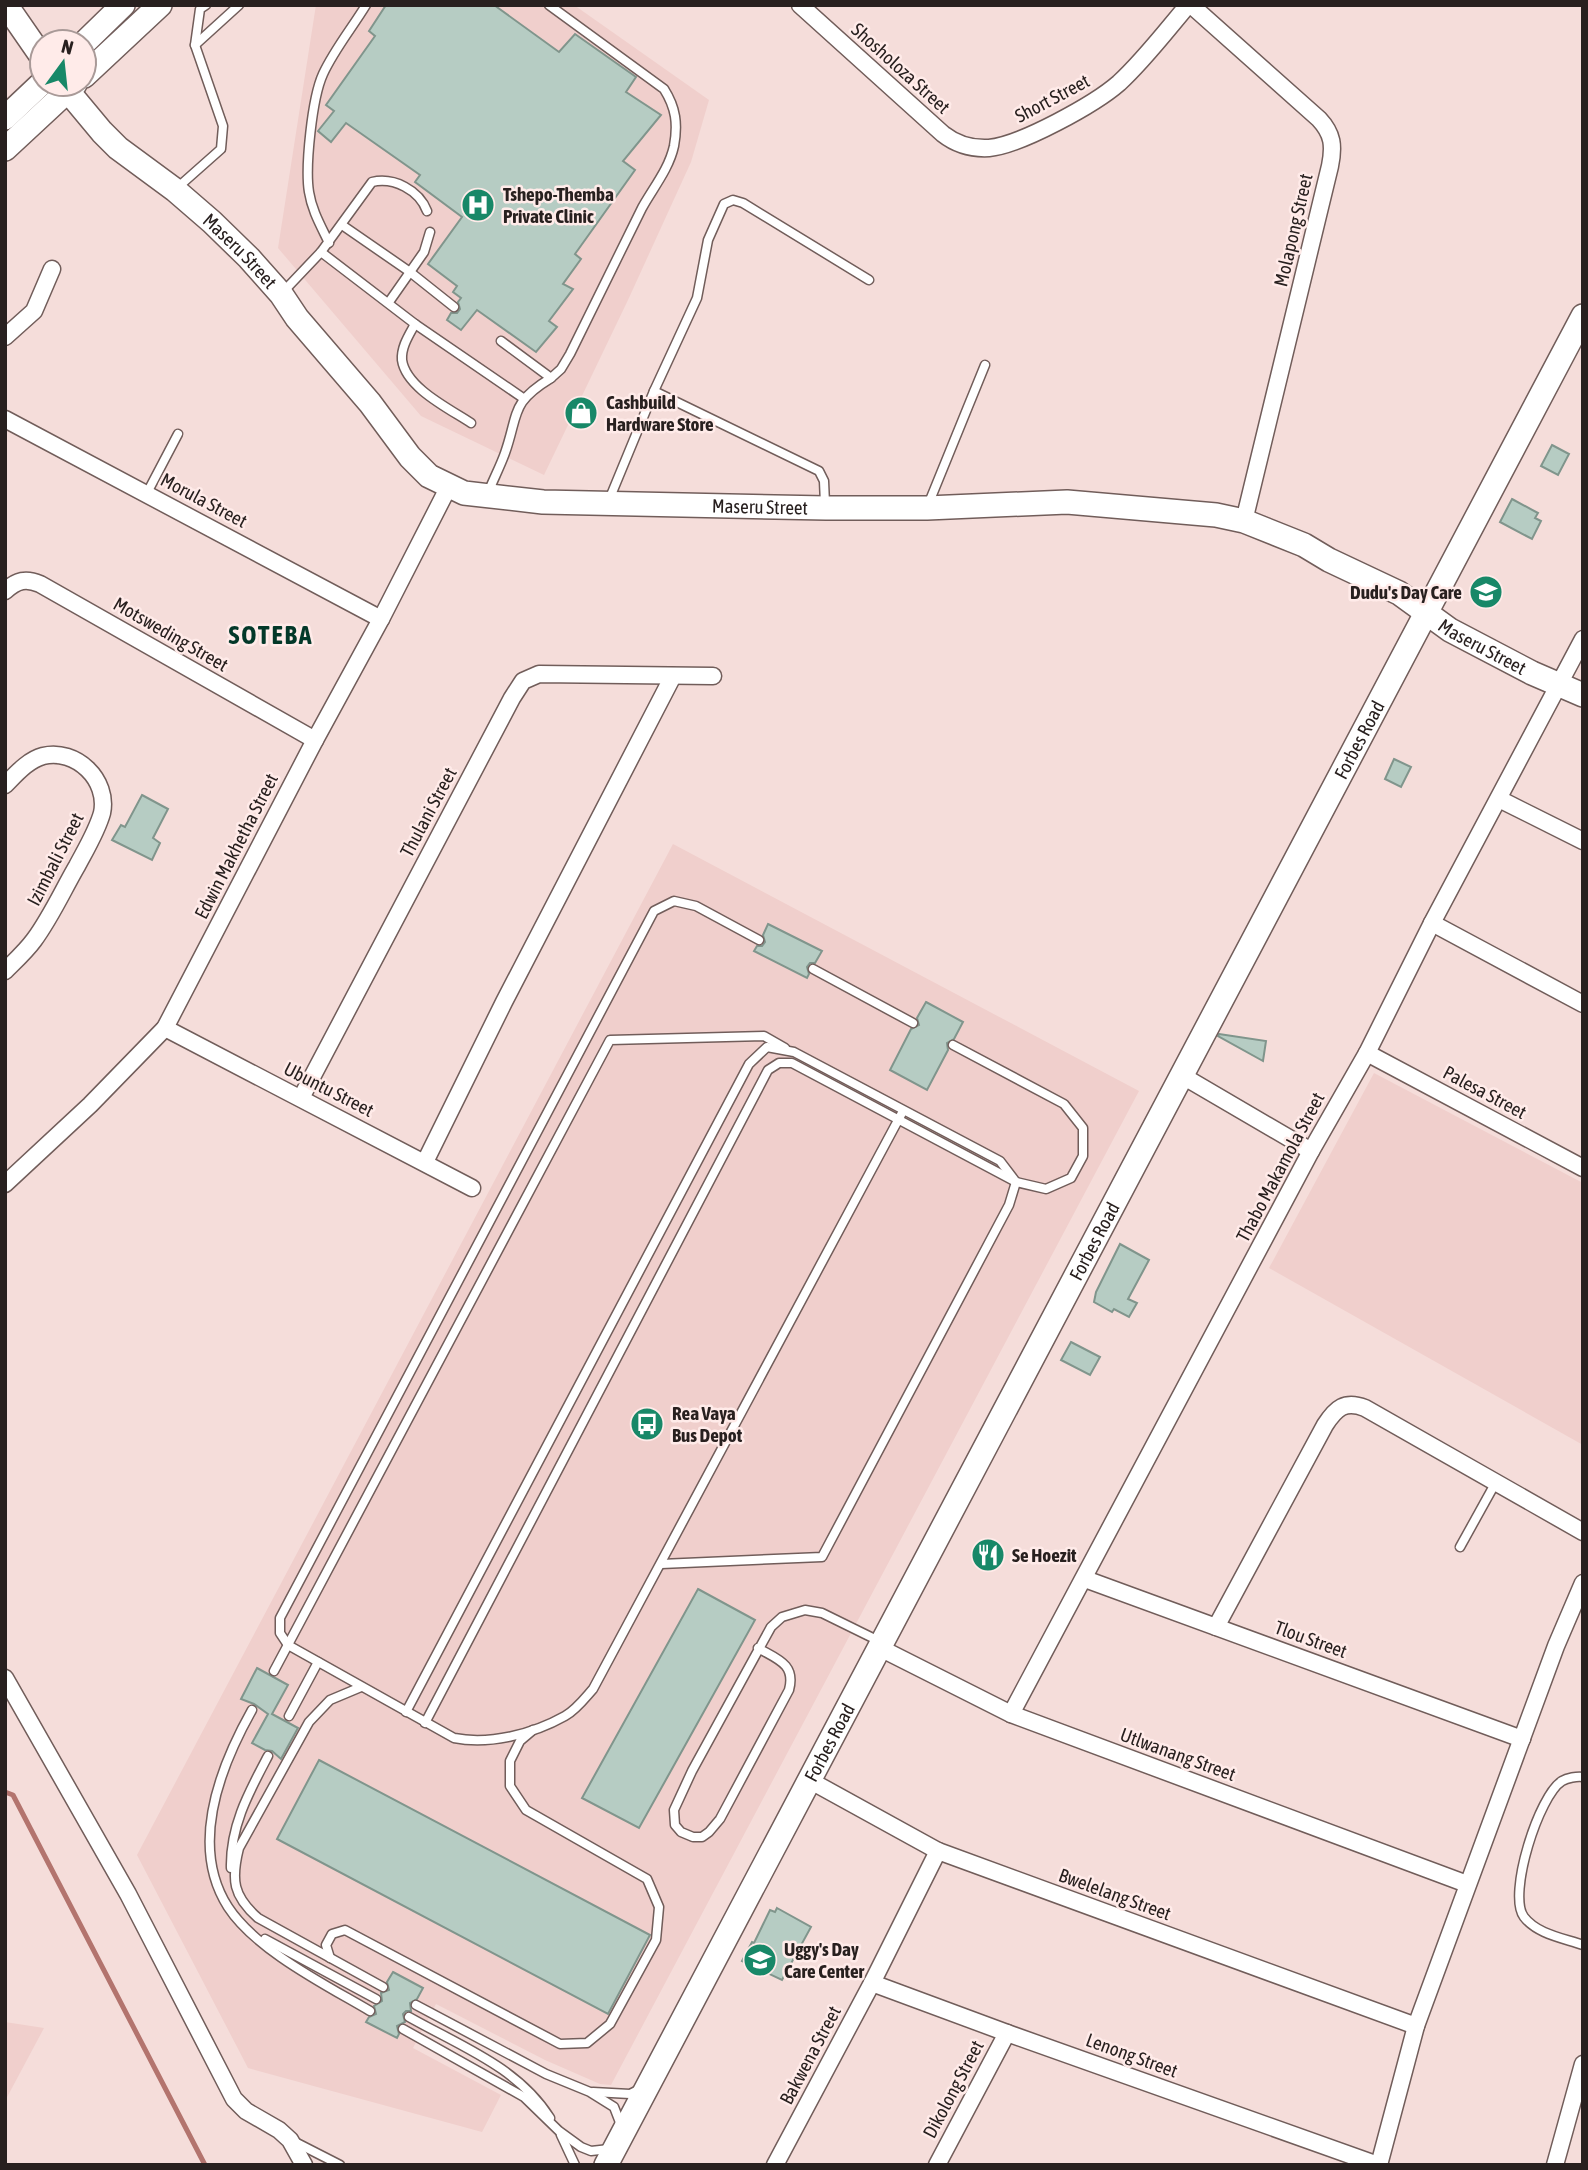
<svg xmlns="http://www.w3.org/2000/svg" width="1588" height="2170" viewBox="0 0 1588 2170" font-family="'Asap Condensed',sans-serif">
	<rect width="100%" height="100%" fill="#f5ddda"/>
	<!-- built -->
	<g fill="#f0cfcc">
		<path d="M316,5H574L709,100L691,162L628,300L544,475L421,416L278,248Z"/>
		<path d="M673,844L1139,1091L611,2085L600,2084L545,2060L436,2004L413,2048L501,2095L482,2132L248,2068L137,1855Z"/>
		<path d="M1374,1073L1583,1183V1445L1269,1268Z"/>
		<path d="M5,2022L44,2028L5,2101Z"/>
	</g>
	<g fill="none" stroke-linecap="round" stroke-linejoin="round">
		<!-- stream -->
		<path stroke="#b3746e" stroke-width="5" d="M5,1792L13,1795L205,2165"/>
	</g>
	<!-- building -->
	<g fill="#b6ccc3" stroke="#80958c" stroke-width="2">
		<path d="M386,5H494L559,52L575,34L636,77L626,92L661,115L623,161L635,170L575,254L581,259L563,284L573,289L549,321L557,327L536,352L477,310L461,330L447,320L451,313H457L460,309L458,302L461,298L453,292L457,286L428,264L462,217L415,182L420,175L346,123L331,142L318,131L334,111L326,105L375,36L369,31Z"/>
		<path d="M1552,445L1569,454L1558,475L1541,466Z"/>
		<path d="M1512,499L1538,513L1535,518L1541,521L1532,539L1500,522Z"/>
		<path d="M1483,581L1499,594L1487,605L1474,591Z"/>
		<path d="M1394,759L1411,767L1401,787L1385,779Z"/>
		<path d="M142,795L168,809L153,838L160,843L152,860L112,840L121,825L125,827Z"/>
		<path d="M768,924L822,951L815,963H810L807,967L809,974L807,978L754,951L757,946H762L765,942L763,935Z"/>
		<path d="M926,1002L963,1022L954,1039L947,1043L948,1050L927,1090L890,1070L911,1029L919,1025L917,1018Z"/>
		<path d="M1219,1034L1266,1041L1263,1061L1218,1036Z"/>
		<path d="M1120,1244L1149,1260L1128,1299L1137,1303L1129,1317L1114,1309L1112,1312L1094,1302L1096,1292Z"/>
		<path d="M1071,1342L1100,1357L1090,1375L1061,1360Z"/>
		<path d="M698,1589L755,1620L639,1828L582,1798Z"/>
		<path d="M257,1668L288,1685L272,1714L298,1728L281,1759L272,1751L265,1750L252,1743L268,1714L254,1704L241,1699Z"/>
		<path d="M319,1760L650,1935L608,2014L277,1839Z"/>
		<path d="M777,1908L811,1927L782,1980L742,1961L752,1942L754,1943L770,1910L775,1912Z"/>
		<path d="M393,1972L423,1988L417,1999L410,2003L411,2011H406L403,2014L405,2022L397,2026L399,2034L397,2038L366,2022L369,2017L376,2014L374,2006L382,2001L381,1993L389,1990L387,1982Z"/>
	</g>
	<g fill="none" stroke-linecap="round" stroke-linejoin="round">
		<defs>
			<g id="lane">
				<path d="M549,5L664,89C676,108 678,124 674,146C669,169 653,188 642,208C618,257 594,306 570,354L561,369L551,378"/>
				<path d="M195,45L239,5"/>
				<path d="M177,188L221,149L223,126L195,45L200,9L206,5"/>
				<path d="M342,225L410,272L454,307"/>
				<path d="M329,243C321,226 312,211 309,192C305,167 312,98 323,74C334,50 352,28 366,5"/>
				<path d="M321,252L415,324L523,398"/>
				<path d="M283,292L321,252L372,182C394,177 419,190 427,211"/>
				<path d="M389,302L424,252L430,232"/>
				<path d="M415,324C409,335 401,347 402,360C406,388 450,409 471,423"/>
				<path d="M654,391L819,471L824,481L825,504"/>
				<path d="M147,493L178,434"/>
				<path d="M488,493C493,480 500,467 505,453C519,413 510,403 551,378L501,341"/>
				<path d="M609,500L654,391L697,298L708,240L724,204L733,200L743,203L869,280"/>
				<path d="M928,505L985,365"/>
				<path d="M759,940L696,906L674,901L654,911L280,1618V1633L288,1645L454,1738C490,1745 533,1734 565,1716C576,1710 585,1698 593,1689L903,1111"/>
				<path d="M813,969L913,1023"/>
				<path d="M1460,1547L1496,1482"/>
				<path d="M758,1648C777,1659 796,1664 789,1690L720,1819L709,1832L702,1837H693L681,1832L675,1825L674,1810L692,1771L771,1627L782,1617L805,1610L822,1613L879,1641"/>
				<path d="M274,1671L610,1040L764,1036L785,1048"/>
				<path d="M361,1687L330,1700L309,1722L239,1848C231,1880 233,1896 258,1918L383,1987"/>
				<path d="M252,1710C220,1767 189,1846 228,1907C256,1950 326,1985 370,2011"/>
				<path d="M406,1712L749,1064L767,1047L794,1052L1000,1161L1016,1182L1009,1205L822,1557L661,1564"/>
				<path d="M289,1716L318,1662"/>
				<path d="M425,1723L768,1070L779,1063H792L1016,1182L1046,1189L1071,1178L1083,1156V1128L1064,1104L953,1045"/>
				<path d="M1583,1777C1577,1776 1567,1778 1562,1781C1539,1795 1507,1895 1524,1917C1537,1934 1563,1938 1583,1945"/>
				<path d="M231,1868C230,1826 249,1792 268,1756"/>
				<path d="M265,1939L376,1999"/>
				<path d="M330,1958L326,1945L332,1934L345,1930L560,2044L587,2043L610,2024L656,1940L659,1907L647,1879L526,1810L510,1786V1761L520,1741L533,1730"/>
				<path d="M416,2005L546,2074L590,2092L614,2107L621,2125"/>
				<path d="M409,2017C460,2046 518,2067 550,2118"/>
				<path d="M403,2029L524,2097L559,2131L581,2147L591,2151L609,2149"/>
				<path d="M593,2092L630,2094L638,2090"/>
				<path d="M561,2135L575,2165"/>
				<path d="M293,2141L340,2165"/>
			</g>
			<g id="street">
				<path d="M800,5L943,134C957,145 971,149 989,148C1021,145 1095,104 1119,83C1144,60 1166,31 1188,5"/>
				<path d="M1191,5L1319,119C1333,134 1334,146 1330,166L1244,521"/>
				<path d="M5,337L34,311L52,269"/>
				<path d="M5,419L381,619"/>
				<path d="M5,591C17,580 26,578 40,584L315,740"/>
				<path d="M5,785C16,774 28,760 43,756C76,748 109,780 102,813C97,831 86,849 77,866C63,890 51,917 34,940C26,951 15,961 5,971"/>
				<path d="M1499,799L1583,841"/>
				<path d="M1432,923L1583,1004"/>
				<path d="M165,1028L472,1188"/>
				<path d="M1367,1053L1583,1168"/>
				<path d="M1181,1075L1311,1151"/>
				<path d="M301,1098L512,698L523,681L539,674L713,676"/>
				<path d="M425,1162L504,1002L673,676"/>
				<path d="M5,1184L90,1105L165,1028L315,740L381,619L449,486"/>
				<path d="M1085,1579L1522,1739"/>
				<path d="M1216,1627L1325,1425C1336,1408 1345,1400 1365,1408L1583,1532"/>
				<path d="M880,1648L1011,1714L1467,1884"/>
				<path d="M5,1678L128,1894L234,2099L246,2111L279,2130L290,2140L304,2165"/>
				<path d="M1011,1714L1311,1151L1367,1053L1432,923L1583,639"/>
				<path d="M809,1780L938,1851L1416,2026"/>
				<path d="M872,1983L1007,2033L1378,2165"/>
				<path d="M775,2165L872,1983L938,1851"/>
				<path d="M937,2165L1007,2033"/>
				<path d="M1379,2165L1416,2026L1556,1646L1583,1583"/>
				<path d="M1555,2165L1583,2064"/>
			</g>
			<g id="secondary">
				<path d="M6,5L42,57"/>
				<path d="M84,43L123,5"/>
				<path d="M84,76L160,5"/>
				<path id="s1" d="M62,84L102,132L118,148L175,190L212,222L249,258L281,294L297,318L370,403L410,457L429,476L464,493L543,502L826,508H927L1067,502L1216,515L1244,521L1304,545L1329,560L1399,593L1450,630L1532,673L1583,695"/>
				<path d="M5,118L42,83"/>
				<path d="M5,149L75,84"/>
				<path id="s2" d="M606,2165L1583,316"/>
			</g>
		</defs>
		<!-- lane casing -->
		<use href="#lane" stroke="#715d5a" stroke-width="11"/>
		<!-- street casing -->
		<use href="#street" stroke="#715d5a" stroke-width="19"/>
		<!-- secondary casing -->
		<use href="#secondary" stroke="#715d5a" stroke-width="26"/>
		<!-- lane -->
		<use href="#lane" stroke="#fff" stroke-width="8"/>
		<!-- street -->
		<use href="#street" stroke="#fff" stroke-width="16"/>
		<!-- secondary -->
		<use href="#secondary" stroke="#fff" stroke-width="23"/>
	</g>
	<!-- icons -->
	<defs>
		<symbol id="hospital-disc" viewBox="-11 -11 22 22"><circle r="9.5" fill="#188868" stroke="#ffebe9"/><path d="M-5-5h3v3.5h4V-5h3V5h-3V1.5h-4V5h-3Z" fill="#fff"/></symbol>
		<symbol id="shop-disc" viewBox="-11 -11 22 22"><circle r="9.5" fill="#188868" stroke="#ffebe9"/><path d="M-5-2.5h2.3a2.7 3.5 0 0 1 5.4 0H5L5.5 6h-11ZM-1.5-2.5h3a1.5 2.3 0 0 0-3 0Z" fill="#fff"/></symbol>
		<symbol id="school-disc" viewBox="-11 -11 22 22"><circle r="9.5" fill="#188868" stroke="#ffebe9"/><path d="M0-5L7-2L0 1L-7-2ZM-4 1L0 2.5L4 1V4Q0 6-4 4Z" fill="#fff"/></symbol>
		<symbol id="bus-disc" viewBox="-11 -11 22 22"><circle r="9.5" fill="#188868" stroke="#ffebe9"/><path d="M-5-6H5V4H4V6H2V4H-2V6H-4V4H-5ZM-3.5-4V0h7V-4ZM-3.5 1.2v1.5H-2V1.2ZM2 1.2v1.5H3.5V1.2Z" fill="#fff"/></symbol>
		<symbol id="restaurant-disc" viewBox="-11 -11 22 22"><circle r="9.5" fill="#188868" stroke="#ffebe9"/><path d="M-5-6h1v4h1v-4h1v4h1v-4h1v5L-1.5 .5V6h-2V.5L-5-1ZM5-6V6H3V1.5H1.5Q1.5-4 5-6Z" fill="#fff"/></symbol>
	</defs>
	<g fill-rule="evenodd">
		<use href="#hospital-disc" x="459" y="186" width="38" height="38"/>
		<use href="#shop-disc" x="562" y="394" width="38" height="38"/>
		<use href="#school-disc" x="1467" y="573" width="38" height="38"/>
		<use href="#bus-disc" x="628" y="1405" width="38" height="38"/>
		<use href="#restaurant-disc" x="969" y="1536" width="38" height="38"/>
		<use href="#school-disc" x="741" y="1941" width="38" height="38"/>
	</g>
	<g text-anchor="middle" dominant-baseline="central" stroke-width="5" stroke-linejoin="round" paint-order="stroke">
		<!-- street labels -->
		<g font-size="19" fill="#28201f" stroke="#ffebe9">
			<text transform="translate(901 68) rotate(42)">Shosholoza Street</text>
			<text transform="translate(1052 98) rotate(-28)">Short Street</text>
			<text transform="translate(1293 230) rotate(-77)">Molapong Street</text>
			<text stroke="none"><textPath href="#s1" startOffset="245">Maseru Street</textPath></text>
			<text transform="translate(204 500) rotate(28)">Morula Street</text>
			<text stroke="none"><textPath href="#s1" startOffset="875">Maseru Street</textPath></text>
			<text transform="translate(171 634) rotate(30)">Motsweding Street</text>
			<text stroke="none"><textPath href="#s1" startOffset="1631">Maseru Street</textPath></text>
			<text stroke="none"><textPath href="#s2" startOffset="1612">Forbes Road</textPath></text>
			<text transform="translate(428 812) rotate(-62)">Thulani Street</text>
			<text transform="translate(236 846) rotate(-63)">Edwin Makhetha Street</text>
			<text transform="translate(55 859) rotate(-63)">Izimbali Street</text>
			<text transform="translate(329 1089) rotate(27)">Ubuntu Street</text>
			<text transform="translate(1485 1092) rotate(28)">Palesa Street</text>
			<text transform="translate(1280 1167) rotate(-62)">Thabo Makamola Street</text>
			<text stroke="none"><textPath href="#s2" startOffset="1045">Forbes Road</textPath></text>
			<text transform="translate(1311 1639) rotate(20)">Tlou Street</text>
			<text stroke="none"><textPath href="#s2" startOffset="478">Forbes Road</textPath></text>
			<text transform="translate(1178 1754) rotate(20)">Utlwanang Street</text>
			<text transform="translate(1115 1894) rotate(20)">Bwelelang Street</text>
			<text transform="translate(810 2055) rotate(-62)">Bakwena Street</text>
			<text transform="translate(1132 2055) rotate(20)">Lenong Street</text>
			<text transform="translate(953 2089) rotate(-62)">Dikolong Street</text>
		</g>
		<!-- poi labels -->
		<g font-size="19" font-weight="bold" fill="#28201f" stroke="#ffebe9" text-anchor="start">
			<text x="503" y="194">Tshepo-Themba<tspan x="503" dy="22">Private Clinic</tspan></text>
			<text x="606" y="402">Cashbuild<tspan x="606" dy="22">Hardware Store</tspan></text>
			<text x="1462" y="592" text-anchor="end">Dudu's Day Care</text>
			<text x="672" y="1413">Rea Vaya<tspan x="672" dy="22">Bus Depot</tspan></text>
			<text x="1012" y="1555">Se Hoezit</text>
			<text x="784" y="1949">Uggy's Day<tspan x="784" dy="22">Care Center</tspan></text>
		</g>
		<!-- district labels -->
		<g font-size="26" font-weight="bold" letter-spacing="2" fill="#033829" stroke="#ffebe9">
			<text x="271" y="635">SOTEBA</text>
		</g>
	</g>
	<!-- border -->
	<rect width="1588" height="2170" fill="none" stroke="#28201f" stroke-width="14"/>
	<!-- north arrow -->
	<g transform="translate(63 63) rotate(15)"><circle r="33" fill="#ffebe9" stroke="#a99a98" stroke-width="2"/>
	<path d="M0-5L12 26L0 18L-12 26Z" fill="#188868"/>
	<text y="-10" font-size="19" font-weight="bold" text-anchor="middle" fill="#28201f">N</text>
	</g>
</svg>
